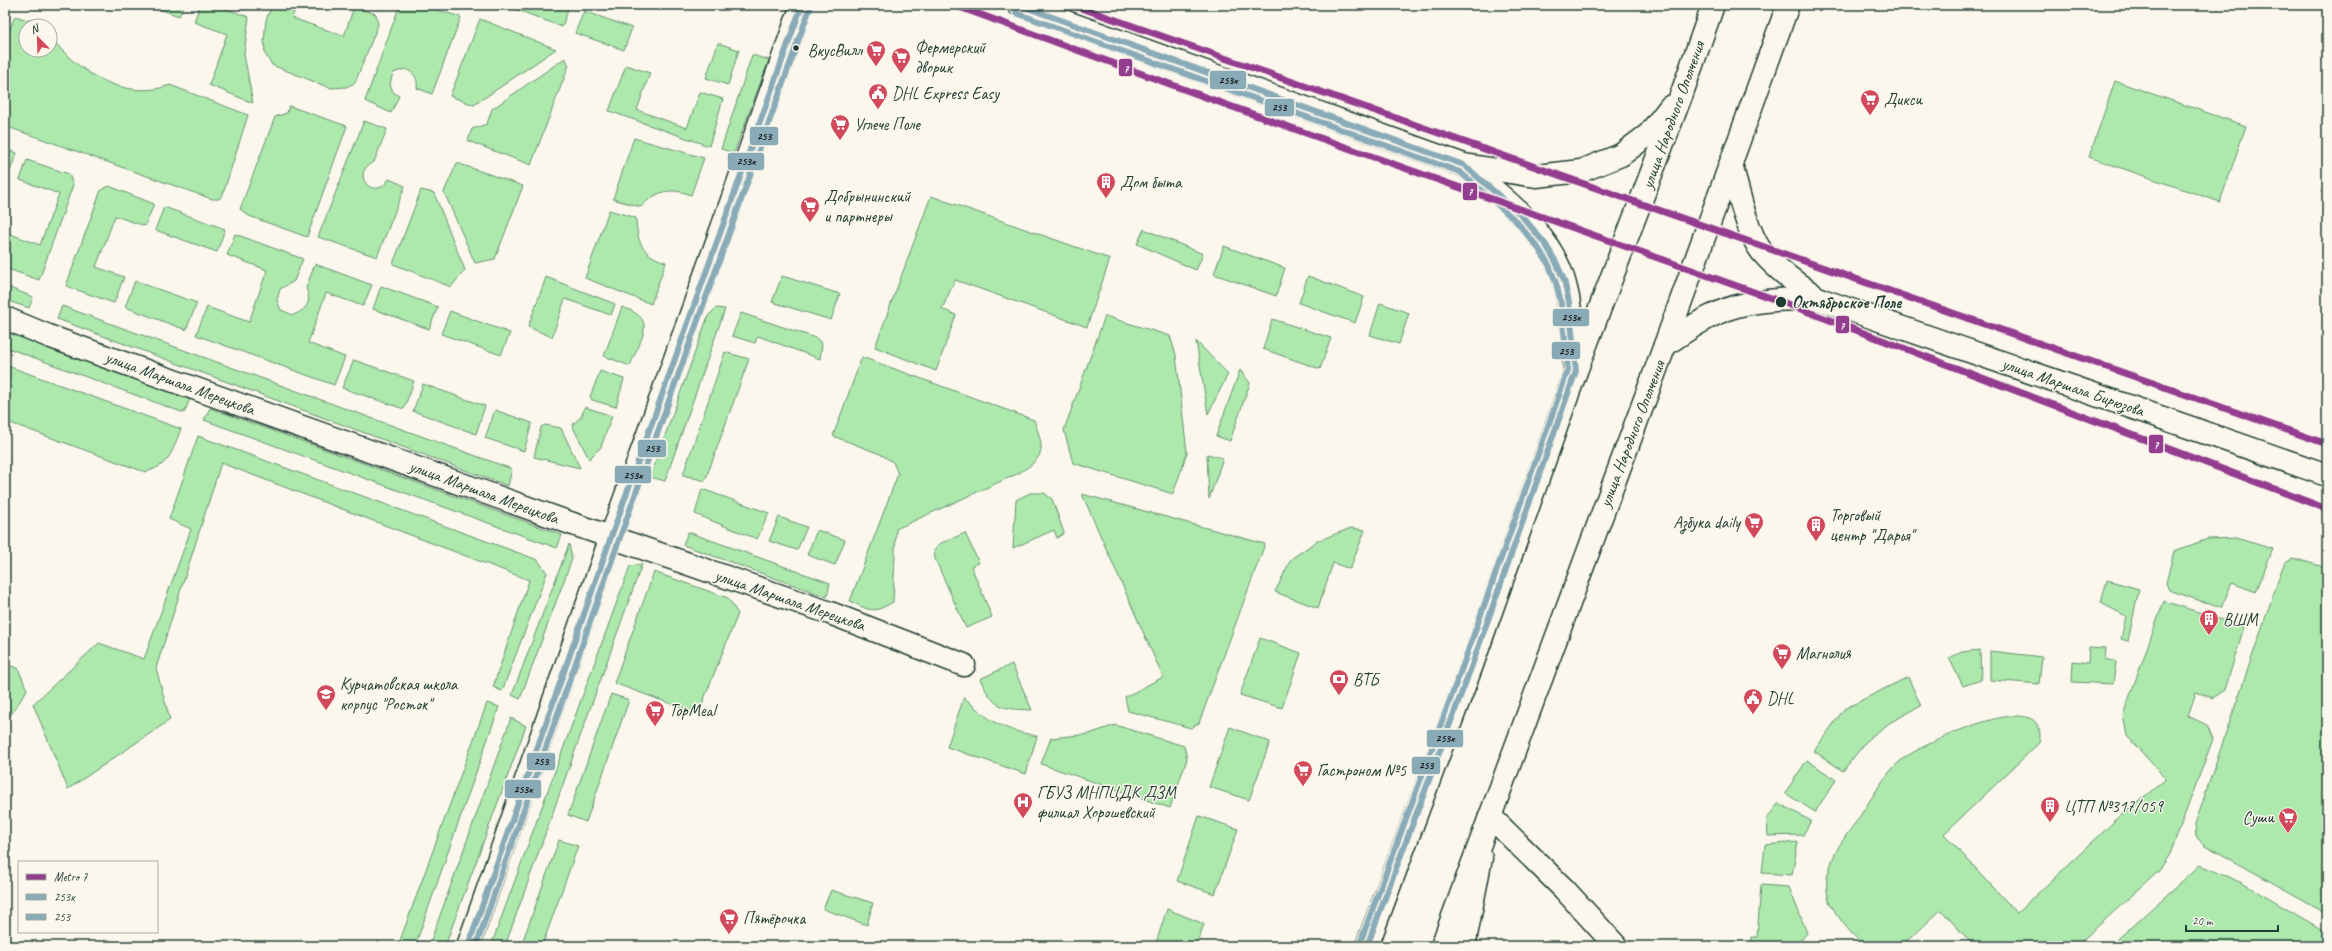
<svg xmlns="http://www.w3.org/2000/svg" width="2332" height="951" viewBox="0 0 2332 951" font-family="Caveat,sans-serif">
	<rect width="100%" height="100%" fill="#fbf7ec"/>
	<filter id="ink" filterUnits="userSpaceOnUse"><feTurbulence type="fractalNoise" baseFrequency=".025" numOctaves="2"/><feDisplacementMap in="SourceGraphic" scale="8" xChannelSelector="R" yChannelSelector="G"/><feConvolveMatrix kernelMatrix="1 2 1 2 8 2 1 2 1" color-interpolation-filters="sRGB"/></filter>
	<g filter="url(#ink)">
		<!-- green -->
		<g fill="#ade8ad" stroke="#669270">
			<path d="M147,5H184L179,16Z"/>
			<path d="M200,5H214L249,17L244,54L253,103L209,85L227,34L194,22Z"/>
			<path d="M272,5H296L292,18L344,36L354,7L376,14L378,25L355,83L346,87L330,88L272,65L265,54L264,40L266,20Z"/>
			<path d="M403,5H420L461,17L432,94L417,88C418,78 415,73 405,69L393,73L390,84L393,92L399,96L391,113L365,101L399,7Z"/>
			<path d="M505,5H566L569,6L562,27Z"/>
			<path d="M584,11L632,28L624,50L575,33Z"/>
			<path d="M15,16L31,21L29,26H26V50H50V41L55,42C81,75 128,101 170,85L248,115L223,194L219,199H212L5,126V43Z"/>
			<path d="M480,19L556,49L474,105L450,96Z"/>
			<path d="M718,43L739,50L728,85L706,78Z"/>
			<path d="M752,55L769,60L734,153L721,149Z"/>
			<path d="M565,58L569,65L531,165L468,141L472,129L487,124L492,109Z"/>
			<path d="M626,65L650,73L637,110L687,128L700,92L723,99L709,146L609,111Z"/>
			<path d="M2115,81L2246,126L2220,202L2089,157Z"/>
			<path d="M289,106L347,126L307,237L249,216L240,209L275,117L287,113Z"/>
			<path d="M364,121L387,129L374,162C349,172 373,204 389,179L405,186L377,257L318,237Z"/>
			<path d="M634,138L704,158L691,195C670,187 656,191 641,207L613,199Z"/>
			<path d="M5,149L17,153L8,176L5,174Z"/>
			<path d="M27,160L69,174L73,185L39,280L5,268V232L40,245L59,194L20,180Z"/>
			<path d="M457,163L523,186L495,259L475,263L444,192Z"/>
			<path d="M109,186L154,204L145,226L115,216L96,267L124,277L114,303L66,286L101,190Z"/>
			<path d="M421,190L434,193L465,270L451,287L393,264Z"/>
			<path d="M931,196L1110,259L1087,327L955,280L942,309L956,315L936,371L875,347Z"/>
			<path d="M164,207L225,229L217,252L155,230Z"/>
			<path d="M609,210L636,218C637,242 642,255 666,262L651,304L585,278Z"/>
			<path d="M1144,229L1203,254L1196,270L1137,244Z"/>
			<path d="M235,234L303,259L294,281L280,289L277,300L281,310L293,315C307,310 312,302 306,288L315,264L372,285L363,306L326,293L308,343L345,357L334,385L196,335L207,307L249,322L267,270L227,255Z"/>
			<path d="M1224,246L1285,268L1276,296L1214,274Z"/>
			<path d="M782,276L840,294L831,320L772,302Z"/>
			<path d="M1308,276L1364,297L1355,323L1299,303Z"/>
			<path d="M546,277L615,304L611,315L565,299L552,337L528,327Z"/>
			<path d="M135,281L197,303L186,330L125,307Z"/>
			<path d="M5,286L33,297L29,308L5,300Z"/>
			<path d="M381,286L438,307L429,329L373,309Z"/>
			<path d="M1380,303L1409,313L1399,344L1370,335Z"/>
			<path d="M62,306L512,469L508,486L57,319Z"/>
			<path d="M622,307C659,319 641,337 630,366L604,356Z"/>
			<path d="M716,308L725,309L665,481L650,477L708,316Z"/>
			<path d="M450,311L510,333L501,355L441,334Z"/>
			<path d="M741,313L816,338L822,344L820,359L758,336L755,343L732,336Z"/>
			<path d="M1105,316L1170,336L1176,355L1187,453L1173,494L1073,463L1064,430Z"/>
			<path d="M1272,319L1331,338L1320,369L1263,349Z"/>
			<path d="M5,331L190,399L184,413L5,347Z"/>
			<path d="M1196,341L1228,374L1208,414Z"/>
			<path d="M725,352L749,359L705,481L683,475Z"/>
			<path d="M862,357L1034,420C1044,449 1047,456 1019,473L896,529L893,602C873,614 870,611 850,601L898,474L893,462L880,454L833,436Z"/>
			<path d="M354,360L414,381L404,409L342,388Z"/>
			<path d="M5,365L181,429C172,451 170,466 145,472L5,421Z"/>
			<path d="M1240,370L1250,383L1230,441L1216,436Z"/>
			<path d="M600,371L624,379L616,407L592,400L590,397Z"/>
			<path d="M423,384L485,406L476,434L413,411Z"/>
			<path d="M585,407L612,416L601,447L589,459L572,425L581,417Z"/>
			<path d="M210,408L562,535L557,548L204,420Z"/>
			<path d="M495,410L532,423L524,451L485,438Z"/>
			<path d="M545,425L561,428L580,468L534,457L541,427Z"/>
			<path d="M198,436L538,560L547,573L502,691L493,687L529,580L221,463L156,668L170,720L68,789L33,704L99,643L144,659L191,529L169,519Z"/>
			<path d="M1207,454L1223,458L1209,499Z"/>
			<path d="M702,489L769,513L757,539L695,514Z"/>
			<path d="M1030,493H1044L1052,499L1064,533L1057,538L1054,530L1013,548L1016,500Z"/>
			<path d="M1082,494L1265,544L1199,723L1191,728L1128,711L1125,697L1163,677Z"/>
			<path d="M779,517L807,527L797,550L769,541Z"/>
			<path d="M1351,528L1365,530L1350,569L1333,563L1318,608L1275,592L1291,559L1317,541Z"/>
			<path d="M817,530L845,540L835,565L807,555Z"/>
			<path d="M688,532L830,583L827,597L683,545Z"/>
			<path d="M965,533L979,563L971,566L992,617L966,628L935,559L934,551L939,544Z"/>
			<path d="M2236,538L2273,549L2256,592L2232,583L2221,608L2169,590L2166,583L2174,551L2208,539Z"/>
			<path d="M569,544L572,559L520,699L512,695Z"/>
			<path d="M2293,558L2327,568V913L2205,845L2196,837L2195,824L2282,569L2285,562Z"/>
			<path d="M642,564L505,946H491L630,566Z"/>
			<path d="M654,572L728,598L738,614L698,714L614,683Z"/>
			<path d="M2107,580L2139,589L2128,641L2121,639L2126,616L2101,603Z"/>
			<path d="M2164,601L2244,627L2225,690L2213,698L2196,692L2188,716L2207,725L2213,739L2170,854L2159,871L2076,946H1974L1941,910C1930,919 1909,943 1896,946C1887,948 1870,948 1863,943C1853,938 1833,911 1829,901C1827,895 1826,883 1827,877C1829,870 1832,860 1835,854C1841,841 1852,828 1860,816C1873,797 1885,772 1904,758C1922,745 2052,680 2039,743L1944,834L2017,913L2118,818L2166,779L2127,736L2123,715Z"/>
			<path d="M1260,638L1301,653L1282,708L1240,695Z"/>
			<path d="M2089,647L2106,648L2105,659L2116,662L2113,684L2072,682L2073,661L2088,663Z"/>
			<path d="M1980,650L1981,680L1963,686L1949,658L1962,652Z"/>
			<path d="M1990,651L2042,657L2039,684L1990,680Z"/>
			<path d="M5,664L18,668L27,690L5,724Z"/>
			<path d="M1012,664L1032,710C1000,709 994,708 980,679Z"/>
			<path d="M1908,677L1921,706L1891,722L1868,739L1843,771L1814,751L1844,709Z"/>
			<path d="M611,694L629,700L586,822L568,815Z"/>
			<path d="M964,697C990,722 1001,729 1037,736L1026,774L947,747Z"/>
			<path d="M487,703L499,707L415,946H398Z"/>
			<path d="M511,718L526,726L445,946H429Z"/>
			<path d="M1115,725L1184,746L1187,759L1170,808L1041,764L1051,738L1089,734Z"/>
			<path d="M1230,727L1270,742L1249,800L1209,787Z"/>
			<path d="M1807,760L1836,780L1815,812L1785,793Z"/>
			<path d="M1778,803L1811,821L1803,835L1768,836L1767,819Z"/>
			<path d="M1199,816L1238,829L1215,894L1177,881Z"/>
			<path d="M559,840L578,846L542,946H521Z"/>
			<path d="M1798,842L1792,875L1762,873L1765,845Z"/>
			<path d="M2200,865L2242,883L2321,929L2327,934V946H2110Z"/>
			<path d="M1761,885L1789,887L1807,933L1796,946H1751V937H1757Z"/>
			<path d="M831,890L873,903L867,925L823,909Z"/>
			<path d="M1167,909L1204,924L1196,946H1155Z"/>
		</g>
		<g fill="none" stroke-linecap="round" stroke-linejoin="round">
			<defs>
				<g id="minor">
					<path d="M1731,163C1737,187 1747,233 1762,252C1778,271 1799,285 1819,299L2327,475"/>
					<path d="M5,318L51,337L573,524L830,613L964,665"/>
					<path d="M1665,345C1687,330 1711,313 1737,306C1764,299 1792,299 1819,299"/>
					<path d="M1490,816L1564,889L1616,946"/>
					<path d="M468,946L611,537L802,5"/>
					<path d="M1464,946L1481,858"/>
				</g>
				<g id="major">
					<path d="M1019,5L1464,165L1536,176L1581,171L1621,155L1649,134L1670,107"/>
					<path d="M1464,165C1503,198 1549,230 1564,281C1572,308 1573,339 1575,367"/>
					<path d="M1367,946L1472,665L1576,371L1682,93L1713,5"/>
					<path d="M1442,946L1665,345L1788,5"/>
				</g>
			</defs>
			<!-- minor casing -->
			<use href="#minor" stroke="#1f3d34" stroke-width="25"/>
			<!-- major casing -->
			<use href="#major" stroke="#1f3d34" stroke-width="25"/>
			<!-- minor -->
			<use href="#minor" stroke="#fbf7ec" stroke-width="22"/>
			<!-- major -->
			<use href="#major" stroke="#fbf7ec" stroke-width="22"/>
			<defs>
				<g id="bus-1">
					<path d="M1019,5L1464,165L1522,216L1546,245L1556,262L1564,280L1569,302L1576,371L1472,665L1367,946"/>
					<path d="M468,946L611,537L802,5"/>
				</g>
				<g id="bus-2">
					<path d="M1016,13L1460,172L1516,221L1539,249L1549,265L1556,283L1561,303L1568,370L1464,662L1360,943"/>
					<path d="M476,946L619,540L810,8"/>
				</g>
			</defs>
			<!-- bus-1 casing -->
			<use href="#bus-1" stroke="#fbf7ec" stroke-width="9"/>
			<!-- bus-2 casing -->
			<use href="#bus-2" stroke="#fbf7ec" stroke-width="9"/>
			<!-- bus-1 -->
			<use href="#bus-1" stroke="#89abb8" stroke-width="6"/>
			<!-- bus-2 -->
			<use href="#bus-2" stroke="#89abb8" stroke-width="6"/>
			<defs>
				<g id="metro-1">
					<path d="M954,5L1227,105L1782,302L2327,509"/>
					<path d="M1073,5L2327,444"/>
				</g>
			</defs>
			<!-- metro-1 casing -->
			<use href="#metro-1" stroke="#fbf7ec" stroke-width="10"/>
			<!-- metro-1 -->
			<use href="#metro-1" stroke="#943e90" stroke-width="7"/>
		</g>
	</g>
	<!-- icons -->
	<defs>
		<symbol id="supermarket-pin" viewBox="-11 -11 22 30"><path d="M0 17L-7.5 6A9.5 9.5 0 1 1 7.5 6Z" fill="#d1495b" stroke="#fbf7ec"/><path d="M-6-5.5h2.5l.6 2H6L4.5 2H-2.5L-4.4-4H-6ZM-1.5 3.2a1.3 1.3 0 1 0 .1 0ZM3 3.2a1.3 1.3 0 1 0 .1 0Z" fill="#fff"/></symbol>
		<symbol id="civic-pin" viewBox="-11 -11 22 30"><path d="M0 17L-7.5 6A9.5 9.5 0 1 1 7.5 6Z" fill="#d1495b" stroke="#fbf7ec"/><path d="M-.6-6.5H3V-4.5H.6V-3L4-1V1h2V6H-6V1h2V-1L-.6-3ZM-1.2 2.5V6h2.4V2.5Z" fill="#fff"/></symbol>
		<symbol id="building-pin" viewBox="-11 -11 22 30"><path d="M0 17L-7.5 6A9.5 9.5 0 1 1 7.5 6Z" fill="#d1495b" stroke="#fbf7ec"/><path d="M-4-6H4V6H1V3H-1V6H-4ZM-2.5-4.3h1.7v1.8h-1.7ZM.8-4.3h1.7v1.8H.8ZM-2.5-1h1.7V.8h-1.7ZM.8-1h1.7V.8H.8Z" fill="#fff"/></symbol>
		<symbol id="bank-pin" viewBox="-11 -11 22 30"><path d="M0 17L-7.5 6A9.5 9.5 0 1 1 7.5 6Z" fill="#d1495b" stroke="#fbf7ec"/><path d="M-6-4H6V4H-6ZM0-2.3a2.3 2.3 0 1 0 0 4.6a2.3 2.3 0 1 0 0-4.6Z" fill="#fff"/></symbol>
		<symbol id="school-pin" viewBox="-11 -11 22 30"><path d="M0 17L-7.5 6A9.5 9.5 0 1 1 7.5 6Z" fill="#d1495b" stroke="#fbf7ec"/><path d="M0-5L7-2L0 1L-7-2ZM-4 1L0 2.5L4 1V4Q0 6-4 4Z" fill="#fff"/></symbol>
		<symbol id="hospital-pin" viewBox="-11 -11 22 30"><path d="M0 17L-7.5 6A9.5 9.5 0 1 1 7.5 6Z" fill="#d1495b" stroke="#fbf7ec"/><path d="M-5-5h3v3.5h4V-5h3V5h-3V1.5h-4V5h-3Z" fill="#fff"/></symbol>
	</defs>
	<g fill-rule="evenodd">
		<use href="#supermarket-pin" x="865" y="39" width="22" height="30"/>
		<use href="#supermarket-pin" x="890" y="46" width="22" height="30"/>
		<use href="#civic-pin" x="867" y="82" width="22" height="30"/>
		<use href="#supermarket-pin" x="1859" y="88" width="22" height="30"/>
		<use href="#supermarket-pin" x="829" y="113" width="22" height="30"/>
		<use href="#building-pin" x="1095" y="171" width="22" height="30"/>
		<use href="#supermarket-pin" x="799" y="195" width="22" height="30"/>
		<use href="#supermarket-pin" x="1743" y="511" width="22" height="30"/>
		<use href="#building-pin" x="1805" y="514" width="22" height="30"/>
		<use href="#building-pin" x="2198" y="608" width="22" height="30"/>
		<use href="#supermarket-pin" x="1771" y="642" width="22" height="30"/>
		<use href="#bank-pin" x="1328" y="668" width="22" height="30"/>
		<use href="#school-pin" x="315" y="683" width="22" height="30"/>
		<use href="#civic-pin" x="1742" y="687" width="22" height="30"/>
		<use href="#supermarket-pin" x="644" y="699" width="22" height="30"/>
		<use href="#supermarket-pin" x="1292" y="759" width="22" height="30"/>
		<use href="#hospital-pin" x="1012" y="791" width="22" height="30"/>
		<use href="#building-pin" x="2039" y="795" width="22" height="30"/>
		<use href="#supermarket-pin" x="2277" y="806" width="22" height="30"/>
		<use href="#supermarket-pin" x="718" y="907" width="22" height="30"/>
	</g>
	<!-- markers -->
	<g fill="#1f3d34" stroke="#fbf7ec" stroke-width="1.5">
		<circle cx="796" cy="48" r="3.5"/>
		<circle cx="1781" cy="302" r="6"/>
	</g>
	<g text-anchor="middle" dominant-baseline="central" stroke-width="3" stroke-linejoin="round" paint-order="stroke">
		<!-- poi labels -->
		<g font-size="17" fill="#1f3d34" stroke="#fbf7ec" text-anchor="start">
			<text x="915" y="47">Фермерский<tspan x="915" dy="20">дворик</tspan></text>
			<text x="862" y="50" text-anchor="end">ВкусВилл</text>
			<text x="892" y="93">DHL Express Easy</text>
			<text x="1884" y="99">Дикси</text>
			<text x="854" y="124">Углече Поле</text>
			<text x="1120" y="182">Дом быта</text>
			<text x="824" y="196">Добрынинский<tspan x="824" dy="20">и партнеры</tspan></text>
			<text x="1830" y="515">Торговый<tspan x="1830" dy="20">центр "Дарья"</tspan></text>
			<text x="1740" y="522" text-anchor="end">Азбука daily</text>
			<text x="2223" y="619">ВШМ</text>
			<text x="1796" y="653">Магнолия</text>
			<text x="1353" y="679">ВТБ</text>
			<text x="340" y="684">Курчатовская школа<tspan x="340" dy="20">корпус "Росток"</tspan></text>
			<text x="1767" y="698">DHL</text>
			<text x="669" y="710">TopMeal</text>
			<text x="1317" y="770">Гастроном №5</text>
			<text x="1037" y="792">ГБУЗ МНПЦДК ДЗМ<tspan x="1037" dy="20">филиал Хорошевский</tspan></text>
			<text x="2064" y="806">ЦТП №317/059</text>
			<text x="2274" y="817" text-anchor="end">Суши</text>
			<text x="743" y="918">Пятёрочка</text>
		</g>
		<!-- street labels -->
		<g font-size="17" fill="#1f3d34" stroke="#fbf7ec">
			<text transform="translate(1673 115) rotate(-70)">улица Народного Ополчения</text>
			<text transform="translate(180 383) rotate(20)">улица Маршала Мерецкова</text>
			<text transform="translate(2073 387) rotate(19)">улица Маршала Бирюзова</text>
			<text transform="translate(1632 434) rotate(-69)">улица Народного Ополчения</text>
			<text transform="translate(484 492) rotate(20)">улица Маршала Мерецкова</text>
			<text transform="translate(790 600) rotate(19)">улица Маршала Мерецкова</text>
		</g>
		<!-- stop labels -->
		<g font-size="17" font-weight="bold" fill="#1f3d34" stroke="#fbf7ec" text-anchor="start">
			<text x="1792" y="302">Октябрьское Поле</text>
		</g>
	</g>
	<g stroke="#fbf7ec" stroke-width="1.5">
		<rect x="1118" y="58" width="15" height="19" rx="4" fill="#943e90"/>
		<rect x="1209" y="70" width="38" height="20" rx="4" fill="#89abb8"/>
		<rect x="1264" y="98" width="31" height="19" rx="4" fill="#89abb8"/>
		<rect x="749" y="126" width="30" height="20" rx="4" fill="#89abb8"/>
		<rect x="727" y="152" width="38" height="19" rx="4" fill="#89abb8"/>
		<rect x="1462" y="182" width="16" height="19" rx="4" fill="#943e90"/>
		<rect x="1552" y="308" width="38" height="19" rx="4" fill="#89abb8"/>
		<rect x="1835" y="315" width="15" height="19" rx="4" fill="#943e90"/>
		<rect x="1551" y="341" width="30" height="19" rx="4" fill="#89abb8"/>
		<rect x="2148" y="434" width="16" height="20" rx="4" fill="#943e90"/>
		<rect x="637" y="439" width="30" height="19" rx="4" fill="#89abb8"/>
		<rect x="614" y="465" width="38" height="19" rx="4" fill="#89abb8"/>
		<rect x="1426" y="729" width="38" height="19" rx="4" fill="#89abb8"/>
		<rect x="526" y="752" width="30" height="19" rx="4" fill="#89abb8"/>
		<rect x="1411" y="756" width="30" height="19" rx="4" fill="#89abb8"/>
		<rect x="504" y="779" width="38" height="20" rx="4" fill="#89abb8"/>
	</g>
	<g font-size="11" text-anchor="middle" font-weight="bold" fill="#fff">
		<text x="1126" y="72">7</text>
		<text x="1470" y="195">7</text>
		<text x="1842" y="329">7</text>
		<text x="2156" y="448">7</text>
	</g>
	<g font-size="11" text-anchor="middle" font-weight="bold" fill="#111">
		<text x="1228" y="84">253к</text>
		<text x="1279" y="111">253</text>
		<text x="764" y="140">253</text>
		<text x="746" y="165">253к</text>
		<text x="1571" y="321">253к</text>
		<text x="1566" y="355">253</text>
		<text x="652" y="452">253</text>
		<text x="633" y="479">253к</text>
		<text x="1445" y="742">253к</text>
		<text x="541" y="765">253</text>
		<text x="1426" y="769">253</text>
		<text x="523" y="793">253к</text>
	</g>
	<!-- margin -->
	<rect width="2332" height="951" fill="none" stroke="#fbf7ec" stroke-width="20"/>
	<rect x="10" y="10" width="2312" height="931" fill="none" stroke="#1f3d34" stroke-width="1.5" filter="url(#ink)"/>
	<!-- legend -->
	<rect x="18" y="861" width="140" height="72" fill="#fbf7ec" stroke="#a3ada2"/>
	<rect x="26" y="874" width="20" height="6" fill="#943e90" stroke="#a3ada2"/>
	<text x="54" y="881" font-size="12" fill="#1f3d34">Metro 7</text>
	<rect x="26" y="894" width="20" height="6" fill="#89abb8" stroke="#a3ada2"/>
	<text x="54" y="901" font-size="12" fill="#1f3d34">253к</text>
	<rect x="26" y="914" width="20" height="6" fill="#89abb8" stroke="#a3ada2"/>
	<text x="54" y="921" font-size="12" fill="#1f3d34">253</text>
	<!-- north arrow -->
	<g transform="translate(38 38) rotate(337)"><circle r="19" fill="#fbf7ec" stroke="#a3ada2"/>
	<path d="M0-3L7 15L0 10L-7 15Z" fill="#d1495b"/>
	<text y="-6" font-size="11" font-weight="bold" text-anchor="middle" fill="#1f3d34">N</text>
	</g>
	<!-- scale -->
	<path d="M2186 925v6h92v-6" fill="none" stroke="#1f3d34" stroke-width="2"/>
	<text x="2192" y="925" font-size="12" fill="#1f3d34" stroke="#fbf7ec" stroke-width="3" paint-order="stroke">20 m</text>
</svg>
